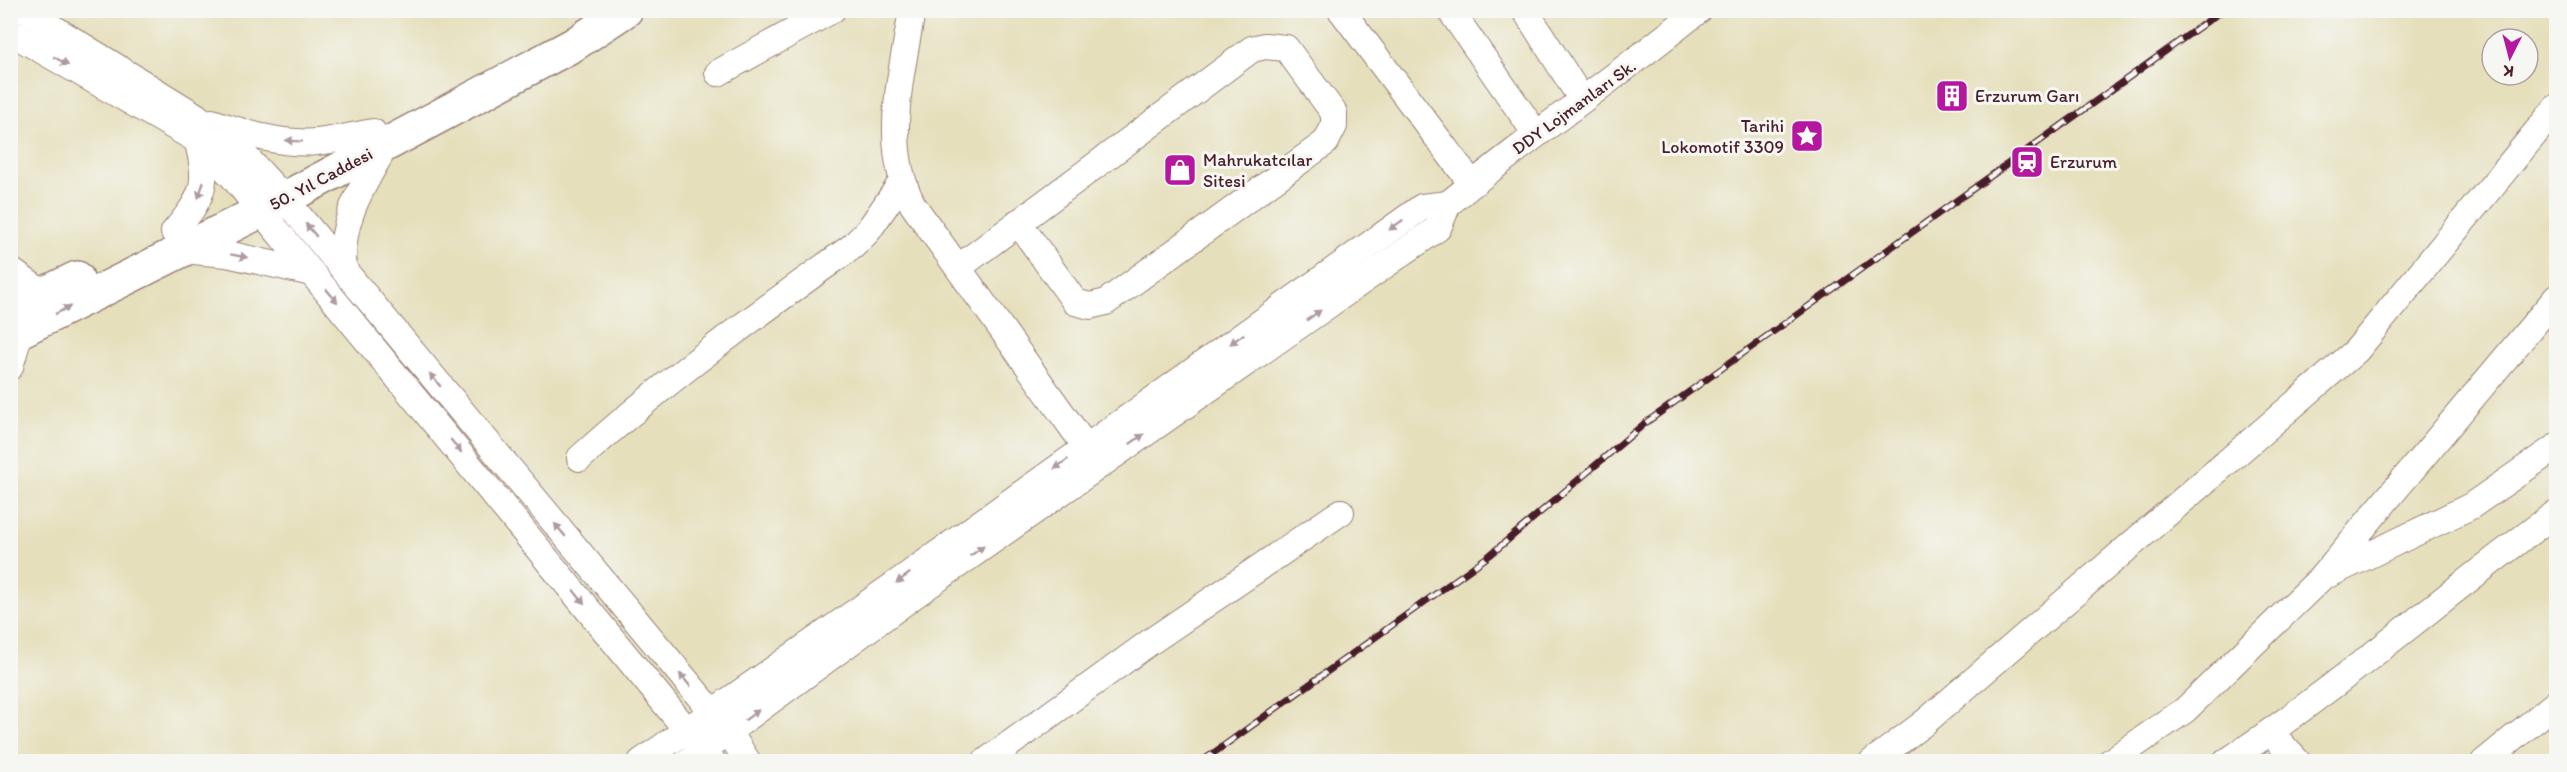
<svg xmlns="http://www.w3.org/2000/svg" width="2567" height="772" viewBox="0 0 2567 772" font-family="Itim,sans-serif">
	<rect width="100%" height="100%" fill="#f6f6f2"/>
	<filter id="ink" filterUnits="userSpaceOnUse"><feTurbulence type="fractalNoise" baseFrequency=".0167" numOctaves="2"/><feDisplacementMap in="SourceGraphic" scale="12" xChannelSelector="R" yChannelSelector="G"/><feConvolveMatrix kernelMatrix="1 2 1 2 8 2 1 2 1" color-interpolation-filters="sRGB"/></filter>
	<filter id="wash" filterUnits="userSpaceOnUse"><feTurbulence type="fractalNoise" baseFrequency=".008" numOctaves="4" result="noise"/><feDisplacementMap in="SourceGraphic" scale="24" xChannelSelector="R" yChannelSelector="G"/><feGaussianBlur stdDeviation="1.35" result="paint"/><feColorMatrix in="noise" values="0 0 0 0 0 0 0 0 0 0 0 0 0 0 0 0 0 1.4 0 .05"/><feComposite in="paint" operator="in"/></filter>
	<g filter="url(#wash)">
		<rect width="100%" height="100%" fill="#e5dfbb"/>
	</g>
	<g filter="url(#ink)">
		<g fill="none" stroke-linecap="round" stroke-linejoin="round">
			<defs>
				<g id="minor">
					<path d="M24,10L196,116L247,158L284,198L729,732L748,762"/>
					<path d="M912,10C902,75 881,145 913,205L1086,447"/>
					<path d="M1341,10L1472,184"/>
					<path d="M1450,10L1536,134"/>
					<path d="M1525,10L1582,100"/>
					<path d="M10,32L197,140L233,177L713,762"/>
					<path d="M718,73L832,10"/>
					<path d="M212,122C245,133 281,145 317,142C336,140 355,135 373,132"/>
					<path d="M174,232C203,197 210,185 197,140"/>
					<path d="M182,250L227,254L312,273"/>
					<path d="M959,267L1252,49L1265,46L1286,48L1334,113V126L1326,142L1106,302L1090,306L1075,302L1018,222"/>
					<path d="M10,270L44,294"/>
					<path d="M344,270C338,221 363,186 386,145"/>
					<path d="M10,367L20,332"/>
					<path d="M580,458C666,380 759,313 853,246L868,231L901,183"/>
					<path d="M2330,574L2471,506L2556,447"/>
					<path d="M2270,732L2298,762"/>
					<path d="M641,762L894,585L1422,207L1448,204"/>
					<path d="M687,762L912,597L1438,228L1448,204C1530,136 1617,77 1699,10"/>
					<path d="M985,762L1150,642L1341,512"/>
					<path d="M1872,762L1924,723L2356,351L2556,108"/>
					<path d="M2110,762L2185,710L2320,579L2556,298"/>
					<path d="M2226,762C2341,686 2445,594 2556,513"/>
					<path d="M2484,762L2556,703"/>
				</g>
				<g id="major">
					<path d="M10,310L77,278"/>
					<path d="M10,336L261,211L573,45L626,10"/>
				</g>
			</defs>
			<!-- minor casing -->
			<use href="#minor" stroke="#987f73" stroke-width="28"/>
			<!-- major casing -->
			<use href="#major" stroke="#987f73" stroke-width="36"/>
			<!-- minor -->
			<use href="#minor" stroke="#fff" stroke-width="26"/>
			<!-- major -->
			<use href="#major" stroke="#fff" stroke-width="33"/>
			<defs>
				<path id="rail" d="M1201,762L1490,555L1644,424L2223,10"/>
			</defs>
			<!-- rail casing -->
			<use href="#rail" stroke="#4a1f2b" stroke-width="7"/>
			<!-- rail -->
			<use href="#rail" stroke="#f6f6f2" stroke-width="4.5" stroke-dasharray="14" stroke-linecap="butt"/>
		</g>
		<!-- one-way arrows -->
		<defs><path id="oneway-solid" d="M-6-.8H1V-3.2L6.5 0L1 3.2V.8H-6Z" transform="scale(1.5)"/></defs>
		<g fill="#ae9aa0">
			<use href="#oneway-solid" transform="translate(61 61) rotate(30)"/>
			<use href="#oneway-solid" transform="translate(294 141) rotate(-176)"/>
			<use href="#oneway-solid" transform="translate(201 190) rotate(109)"/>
			<use href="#oneway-solid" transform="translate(1396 225) rotate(144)"/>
			<use href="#oneway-solid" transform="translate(311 230) rotate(-130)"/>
			<use href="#oneway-solid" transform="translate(239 256) rotate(10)"/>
			<use href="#oneway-solid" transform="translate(332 296) rotate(50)"/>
			<use href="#oneway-solid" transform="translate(63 310) rotate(-27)"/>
			<use href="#oneway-solid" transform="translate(1314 315) rotate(-35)"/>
			<use href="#oneway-solid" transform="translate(1237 339) rotate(144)"/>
			<use href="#oneway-solid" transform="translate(435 380) rotate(-130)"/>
			<use href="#oneway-solid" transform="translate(1137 439) rotate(-35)"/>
			<use href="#oneway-solid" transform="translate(456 446) rotate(51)"/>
			<use href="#oneway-solid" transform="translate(1061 464) rotate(144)"/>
			<use href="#oneway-solid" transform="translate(560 530) rotate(-130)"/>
			<use href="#oneway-solid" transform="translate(977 551) rotate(-35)"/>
			<use href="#oneway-solid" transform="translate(903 578) rotate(144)"/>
			<use href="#oneway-solid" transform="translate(579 597) rotate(51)"/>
			<use href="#oneway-solid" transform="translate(685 680) rotate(-130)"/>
			<use href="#oneway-solid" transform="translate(752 715) rotate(-36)"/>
		</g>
	</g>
	<!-- icons -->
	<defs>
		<symbol id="building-square" viewBox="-11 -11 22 22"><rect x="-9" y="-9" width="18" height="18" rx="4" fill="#b5179e" stroke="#f6f6f2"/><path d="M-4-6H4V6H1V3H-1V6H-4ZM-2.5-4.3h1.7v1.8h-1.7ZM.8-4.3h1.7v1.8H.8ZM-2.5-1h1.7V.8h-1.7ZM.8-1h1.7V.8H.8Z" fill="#fff"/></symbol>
		<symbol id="sight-square" viewBox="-11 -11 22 22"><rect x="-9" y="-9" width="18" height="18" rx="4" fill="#b5179e" stroke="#f6f6f2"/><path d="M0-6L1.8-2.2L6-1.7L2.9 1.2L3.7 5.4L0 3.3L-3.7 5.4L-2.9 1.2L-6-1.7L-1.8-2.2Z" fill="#fff"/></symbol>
		<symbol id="station-square" viewBox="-11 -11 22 22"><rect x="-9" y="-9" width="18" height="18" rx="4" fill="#b5179e" stroke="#f6f6f2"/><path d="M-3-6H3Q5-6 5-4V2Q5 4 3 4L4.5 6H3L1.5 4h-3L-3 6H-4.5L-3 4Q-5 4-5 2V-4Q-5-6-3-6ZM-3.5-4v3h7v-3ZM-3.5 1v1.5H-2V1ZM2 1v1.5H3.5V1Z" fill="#fff"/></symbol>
		<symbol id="shop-square" viewBox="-11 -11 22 22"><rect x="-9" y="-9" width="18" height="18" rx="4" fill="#b5179e" stroke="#f6f6f2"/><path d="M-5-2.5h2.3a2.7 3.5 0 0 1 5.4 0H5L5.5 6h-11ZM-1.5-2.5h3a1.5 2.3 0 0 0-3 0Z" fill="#fff"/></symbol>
	</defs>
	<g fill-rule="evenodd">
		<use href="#building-square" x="1933" y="77" width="38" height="38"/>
		<use href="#sight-square" x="1788" y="117" width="38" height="38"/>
		<use href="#station-square" x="2008" y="143" width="38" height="38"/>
		<use href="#shop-square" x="1161" y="151" width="38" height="38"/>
	</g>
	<g text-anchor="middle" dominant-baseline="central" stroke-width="6" stroke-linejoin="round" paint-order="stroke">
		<!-- poi labels -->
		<g font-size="18" fill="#4a1f2b" stroke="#f6f6f2" text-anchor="start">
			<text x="1975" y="96">Erzurum Garı</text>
			<text x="1784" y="126" text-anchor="end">Tarihi<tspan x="1784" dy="21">Lokomotif 3309</tspan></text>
			<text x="1203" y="160">Mahrukatcılar<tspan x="1203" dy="21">Sitesi</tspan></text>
			<text x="2050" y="162">Erzurum</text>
		</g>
		<!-- street labels -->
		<g font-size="18" fill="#4a1f2b" stroke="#f6f6f2">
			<text transform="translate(1574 107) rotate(-36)">DDY Lojmanları Sk.</text>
			<text transform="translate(321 179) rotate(-28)">50. Yıl Caddesi</text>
		</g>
	</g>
	<!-- margin -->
	<rect width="2567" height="772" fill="none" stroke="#f6f6f2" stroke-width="36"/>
	<!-- north arrow -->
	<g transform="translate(2510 57) rotate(186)"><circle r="28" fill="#f6f6f2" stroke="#b1a0a2" stroke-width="1.5"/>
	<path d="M0-4.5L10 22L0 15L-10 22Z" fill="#b5179e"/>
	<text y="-9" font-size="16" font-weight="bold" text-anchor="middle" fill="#4a1f2b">K</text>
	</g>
</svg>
